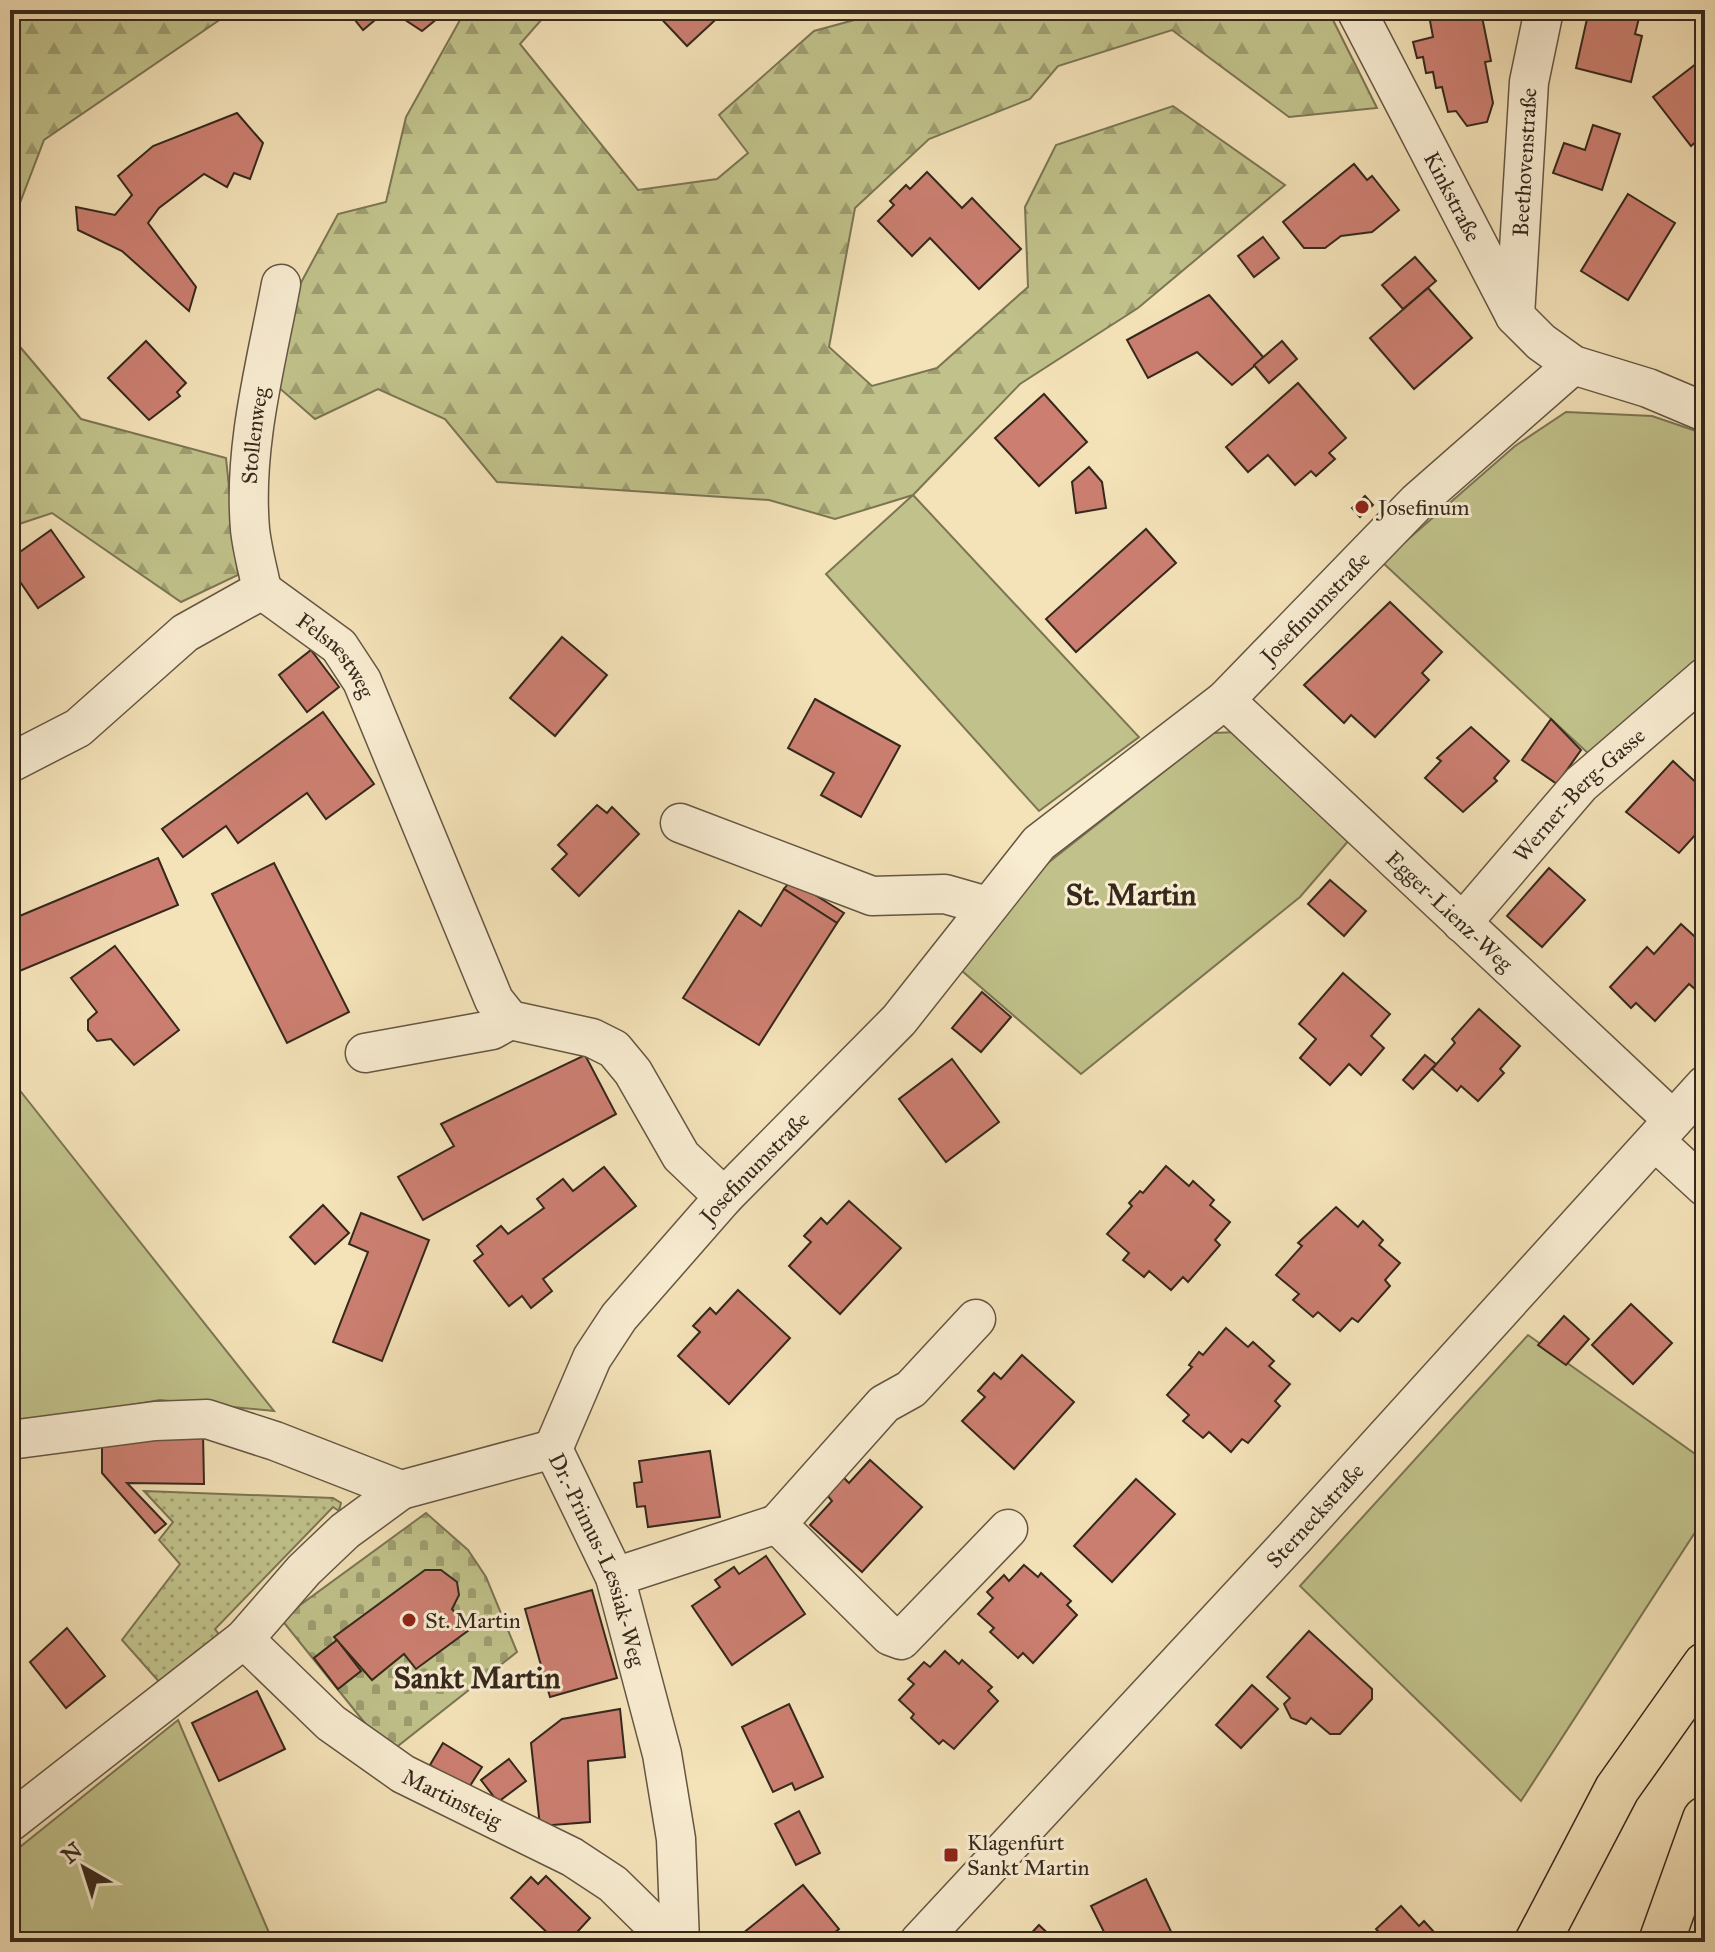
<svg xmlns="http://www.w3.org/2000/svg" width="1715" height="1952" viewBox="0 0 1715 1952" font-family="'IM FELL Great Primer',serif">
	<defs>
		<pattern id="forest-firs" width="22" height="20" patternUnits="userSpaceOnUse" patternTransform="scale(2)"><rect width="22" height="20" fill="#c1c28b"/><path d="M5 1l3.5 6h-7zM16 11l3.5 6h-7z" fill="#9e9e71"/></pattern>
		<pattern id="cemetery-stones" width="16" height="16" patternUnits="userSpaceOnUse" patternTransform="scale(2)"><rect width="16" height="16" fill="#c1c28b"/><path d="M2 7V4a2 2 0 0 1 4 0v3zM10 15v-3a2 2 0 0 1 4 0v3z" fill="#9e9e71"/></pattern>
		<pattern id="park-dots" width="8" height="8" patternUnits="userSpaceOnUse" patternTransform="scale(2)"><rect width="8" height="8" fill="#c1c28b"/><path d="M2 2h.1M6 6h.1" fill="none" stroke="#9e9e71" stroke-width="1.8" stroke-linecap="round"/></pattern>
	</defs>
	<rect width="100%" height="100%" fill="#f4e2b8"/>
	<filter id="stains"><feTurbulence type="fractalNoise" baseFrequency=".0025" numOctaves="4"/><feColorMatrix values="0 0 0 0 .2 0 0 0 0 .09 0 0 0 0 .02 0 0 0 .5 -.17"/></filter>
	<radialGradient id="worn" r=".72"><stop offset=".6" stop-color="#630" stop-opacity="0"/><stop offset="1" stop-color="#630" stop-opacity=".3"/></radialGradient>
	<!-- green -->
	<g fill="#c1c28b" stroke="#7b7554" stroke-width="2">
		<path d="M1566,412L1652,416L1705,434V654L1591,756L1382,562L1515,446Z"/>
		<path d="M913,495L1139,737L1039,811L826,574Z"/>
		<path d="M1238,732L1350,839L1300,897L1081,1074L961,970L1039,870L1213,733Z"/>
		<path d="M10,1078L274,1411L160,1400L10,1426Z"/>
		<path d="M1528,1335L1705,1461V1517L1521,1801L1300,1586Z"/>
		<path d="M178,1720L273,1942H10V1855Z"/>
	</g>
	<!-- forest -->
	<g fill="url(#forest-firs)" stroke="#7b7554" stroke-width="2">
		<path d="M10,10H234L44,140L10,229Z"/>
		<path d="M479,10H550L520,44L638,190L717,179L748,153L719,115L814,31L891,10H1328L1377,108L1289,117L1172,30L1058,66L1030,99L929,139L855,208L829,347L872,386L937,368L1028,287L1025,207L1056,145L1173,106L1285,185L1138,308L1020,384L913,495L835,519L769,500L497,482L445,419L378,389L315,419L277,386L297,290L338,214L386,202L406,117L460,20Z"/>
		<path d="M10,335L81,419L226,458L238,575L181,602L52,513L10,527Z"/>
	</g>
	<!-- cemetery -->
	<path fill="url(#cemetery-stones)" stroke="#7b7554" stroke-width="2" d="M426,1513L468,1550L486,1577L517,1652L389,1753L281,1619Z"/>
	<!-- park -->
	<path fill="url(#park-dots)" stroke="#7b7554" stroke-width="2" d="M144,1491L333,1498L341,1503L339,1511L333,1507L215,1629L220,1636L162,1685L122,1640L180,1564L159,1540L173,1522Z"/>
	<!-- building -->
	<g fill="#cc7f71" stroke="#35281c" stroke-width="2">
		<path d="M347,10H387L363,30Z"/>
		<path d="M390,10H448L422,31Z"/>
		<path d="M653,10H726L687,46Z"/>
		<path d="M1428,10H1492L1481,12L1491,61L1485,62L1493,103L1487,122L1467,126L1456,111L1448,112L1442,87L1436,88L1433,72L1426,73L1423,57L1417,58L1413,42L1433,37Z"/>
		<path d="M1589,10H1641L1635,34L1642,36L1631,82L1576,68Z"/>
		<path d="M1705,57V134L1691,146L1653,97Z"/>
		<path d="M237,113L263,143L250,179L234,173L227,187L204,174L159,208L148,223L196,287L189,311L122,251L78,230L76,207L115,215L132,195L118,176L153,146Z"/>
		<path d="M1593,125L1620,134L1602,190L1553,173L1564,143L1585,150Z"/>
		<path d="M1354,164L1367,180L1372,176L1399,210L1372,232L1341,236L1325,248H1304L1283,222Z"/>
		<path d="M927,172L962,208L972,198L1021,249L979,289L930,238L912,256L878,221L894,205L890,201L906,185L910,189Z"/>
		<path d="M1628,194L1675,223L1628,300L1581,271Z"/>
		<path d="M1263,237L1279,258L1254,277L1238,256Z"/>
		<path d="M1415,257L1436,281L1403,309L1382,285Z"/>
		<path d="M1428,288L1472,338L1414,389L1370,338Z"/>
		<path d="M1209,295L1264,358L1232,385L1197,352L1148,378L1127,340Z"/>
		<path d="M146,341L186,383L177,392L180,396L149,420L108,378Z"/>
		<path d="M1282,341L1297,359L1269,383L1254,365Z"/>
		<path d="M1298,383L1346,438L1329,453L1335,459L1316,476L1311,471L1295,485L1268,455L1248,472L1226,447Z"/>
		<path d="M1044,394L1087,442L1039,486L995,438Z"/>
		<path d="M1089,467L1102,482L1106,508L1076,513L1072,482Z"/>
		<path d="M1365,496L1373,505L1360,517L1352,508Z"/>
		<path d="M1146,529L1176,563L1076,652L1046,619Z"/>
		<path d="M51,530L84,577L38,608L10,567V559Z"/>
		<path d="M1390,602L1442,652L1422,673L1429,680L1375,737L1351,715L1344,723L1304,685Z"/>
		<path d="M562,637L607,675L555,736L510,698Z"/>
		<path d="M311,650L339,687L307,712L279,675Z"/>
		<path d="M815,699L900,746L861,817L821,795L834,773L788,748Z"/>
		<path d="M323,712L374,784L326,819L307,793L238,843L226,826L183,857L162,829Z"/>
		<path d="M1551,719L1581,750L1557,784L1522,760Z"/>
		<path d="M1471,727L1509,761L1494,778L1497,781L1463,812L1425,778L1441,761L1437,758Z"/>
		<path d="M1673,761L1705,791V824L1679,853L1626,812Z"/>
		<path d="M597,805L607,813L612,807L639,834L579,896L552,869L567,854L558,845Z"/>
		<path d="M158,858L178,905L10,975V920Z"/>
		<path d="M274,863L349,1012L287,1043L212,894Z"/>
		<path d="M1549,868L1585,900L1542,947L1507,916Z"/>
		<path d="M791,880L844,913L837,923L784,889Z"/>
		<path d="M1330,880L1366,911L1344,936L1308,904Z"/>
		<path d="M784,889L837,923L759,1045L683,998L739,911L761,926Z"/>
		<path d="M1681,924L1705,946V978L1695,989L1689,984L1655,1021L1636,1003L1631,1008L1610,987L1647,947L1654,954Z"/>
		<path d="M115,946L179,1030L134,1065L111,1039L97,1041L88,1030V1020L97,1012L71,978Z"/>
		<path d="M1343,973L1390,1014L1371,1036L1384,1048L1361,1075L1349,1064L1330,1085L1300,1058L1316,1039L1299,1024Z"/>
		<path d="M982,992L1011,1017L981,1052L952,1028Z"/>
		<path d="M10,997L20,1013L10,1020Z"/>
		<path d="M1479,1009L1520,1046L1500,1069L1504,1073L1478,1101L1461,1086L1457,1091L1432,1069L1455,1043L1452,1039Z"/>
		<path d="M585,1055L616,1114L423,1220L398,1177L454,1146L441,1124Z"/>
		<path d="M1425,1055L1436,1064L1413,1089L1403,1080Z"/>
		<path d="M952,1059L999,1122L946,1162L899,1099Z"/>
		<path d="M1166,1166L1189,1186L1193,1181L1214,1200L1210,1205L1230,1222L1215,1240L1220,1245L1188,1282L1183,1277L1171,1290L1149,1271L1144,1277L1123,1260L1129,1253L1107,1234L1132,1206L1129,1203L1140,1191L1143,1193Z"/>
		<path d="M604,1167L636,1206L543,1279L552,1291L531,1308L522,1296L509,1306L474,1261L483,1254L477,1246L501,1226L508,1234L544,1208L537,1199L563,1179L573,1191Z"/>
		<path d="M849,1201L901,1248L840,1314L789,1266L811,1242L804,1236L821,1218L827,1224Z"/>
		<path d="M323,1205L349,1233L315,1264L290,1237Z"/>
		<path d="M1336,1207L1358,1227L1363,1221L1383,1240L1379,1245L1400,1263L1385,1280L1390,1286L1358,1322L1352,1318L1340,1331L1318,1312L1313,1317L1293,1300L1299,1294L1276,1275L1302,1246L1298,1243Z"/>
		<path d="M361,1213L429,1240L382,1361L333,1342L368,1252L349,1244Z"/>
		<path d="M738,1290L790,1338L729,1404L678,1356L700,1332L693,1326L710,1308L716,1314Z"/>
		<path d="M1631,1304L1672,1343L1633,1384L1592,1345Z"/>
		<path d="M1564,1316L1589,1339L1566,1365L1538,1345Z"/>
		<path d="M1226,1328L1248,1347L1253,1342L1274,1361L1269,1366L1290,1384L1275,1401L1280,1406L1248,1443L1242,1439L1231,1452L1209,1432L1203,1438L1183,1421L1189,1415L1167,1395L1192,1367L1189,1365L1199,1352L1203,1355Z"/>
		<path d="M1022,1355L1074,1402L1014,1469L962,1421L985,1397L978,1391L994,1373L1001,1379Z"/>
		<path d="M203,1433L204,1484L127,1483L166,1524L155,1533L102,1473V1437Z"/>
		<path d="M710,1451L720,1517L648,1527L645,1506L637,1507L634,1483L642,1482L639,1461Z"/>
		<path d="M870,1460L922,1507L862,1572L810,1525L832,1501L827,1495L843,1477L849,1483Z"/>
		<path d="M1136,1479L1175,1514L1112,1582L1074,1546Z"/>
		<path d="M10,1516L19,1543L10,1546Z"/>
		<path d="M766,1556L805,1614L732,1665L692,1606L720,1587L715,1580L734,1567L739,1574Z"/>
		<path d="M1024,1565L1038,1577L1041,1573L1071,1601L1067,1605L1077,1615L1033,1663L1023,1653L1018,1658L990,1632L994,1628L978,1614L993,1598L987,1592L1004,1575L1009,1581Z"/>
		<path d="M425,1570H441L457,1582L459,1595L452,1609L469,1630L416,1669L404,1654L372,1680L334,1637Z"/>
		<path d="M592,1590L617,1678L550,1697L525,1609Z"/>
		<path d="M67,1628L105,1676L66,1708L30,1662Z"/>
		<path d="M1309,1631L1372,1689V1699L1340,1734H1330L1311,1718L1306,1724L1291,1718L1284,1704L1290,1698L1267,1677Z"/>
		<path d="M337,1640L361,1671L338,1689L314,1658Z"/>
		<path d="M945,1651L959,1664L962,1660L992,1687L988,1691L998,1701L954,1749L943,1740L939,1744L911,1718L914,1714L899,1700L914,1684L908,1679L924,1662L930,1667Z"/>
		<path d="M1252,1685L1278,1709L1241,1748L1216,1725Z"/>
		<path d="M257,1691L285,1749L219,1781L192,1723Z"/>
		<path d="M789,1704L823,1777L795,1790L792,1783L773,1792L742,1727Z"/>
		<path d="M620,1709L625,1757L588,1761L590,1822L540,1826L531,1743L562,1719Z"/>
		<path d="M443,1743L482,1767L468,1789L430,1765Z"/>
		<path d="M509,1759L526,1781L498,1802L481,1780Z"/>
		<path d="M799,1811L820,1853L796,1865L775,1824Z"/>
		<path d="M546,1876L590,1918L568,1942H557L511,1898L531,1877L538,1884Z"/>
		<path d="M1146,1879L1176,1942H1109L1091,1906Z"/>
		<path d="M803,1885L839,1929L823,1942H732Z"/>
		<path d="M1401,1906L1419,1926L1424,1921L1443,1942H1388L1376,1929Z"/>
		<path d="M1039,1925L1057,1942H1023Z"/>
	</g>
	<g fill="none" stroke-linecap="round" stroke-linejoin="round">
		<defs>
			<g id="minor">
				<path id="s1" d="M1356,10L1515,316L1541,342L1573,365L1648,388L1705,412"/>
				<path id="s2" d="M1515,316L1529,82L1544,10"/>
				<path id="s3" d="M262,590L339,646L362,681L494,1000L510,1020L592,1038L614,1049L633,1072L681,1156L724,1197"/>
				<path id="s4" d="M262,590C258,570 252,549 250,529C243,447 266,364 281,284"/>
				<path id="s5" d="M1225,700L1673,1120"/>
				<path d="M10,763L78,728L185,633L262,590"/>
				<path d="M680,823L872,896L945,894L987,906"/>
				<path id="s6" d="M1462,923L1581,784L1705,677"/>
				<path d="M365,1053L492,1030L510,1020"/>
				<path d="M1655,1141L1705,1187"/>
				<path d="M10,1440L155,1421L207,1419L275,1441L401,1490L553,1449"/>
				<path id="s7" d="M553,1449L592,1358L619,1317L724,1197L899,1020L1039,843L1225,700L1417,502L1573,365"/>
				<path id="s8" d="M553,1449L615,1577L662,1754L676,1839L680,1942"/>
				<path d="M777,1524L890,1636L901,1640L1008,1529"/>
				<path d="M615,1577L777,1524L884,1404L911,1389L976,1319"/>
				<path id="s9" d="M244,1639L331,1723L403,1774L572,1857L613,1884L672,1942"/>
				<path d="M10,1822L244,1639L304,1570L345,1531L401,1490"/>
				<path id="s10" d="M919,1942L1296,1536L1705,1085"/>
			</g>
			<g id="major">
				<path d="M1537,1942L1617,1789L1705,1665"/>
				<path d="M1661,1942L1705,1819"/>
			</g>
		</defs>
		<!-- minor casing -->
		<use href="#minor" stroke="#655643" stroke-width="41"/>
		<!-- major casing -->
		<use href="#major" stroke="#35281c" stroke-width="47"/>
		<!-- minor -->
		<use href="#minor" stroke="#f8ecd1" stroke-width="38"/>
		<!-- major -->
		<use href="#major" stroke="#f4e2b8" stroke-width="44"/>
	</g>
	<!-- markers -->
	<g fill="#8f2418" stroke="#f8ecd1" stroke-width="3">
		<circle cx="1362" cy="507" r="8"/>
		<circle cx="409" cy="1620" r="8"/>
		<rect x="943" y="1847" width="16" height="16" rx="4"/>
	</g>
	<g text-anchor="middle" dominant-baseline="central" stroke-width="6" stroke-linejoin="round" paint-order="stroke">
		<!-- street labels -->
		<g font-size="22" fill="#35281c" stroke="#f8ecd1">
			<text stroke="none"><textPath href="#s2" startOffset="154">Beethovenstraße</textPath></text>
			<text stroke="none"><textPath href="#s1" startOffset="210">Kinkstraße</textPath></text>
			<text stroke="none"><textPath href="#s4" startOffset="156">Stollenweg</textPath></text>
			<text stroke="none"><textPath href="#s7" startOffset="1146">Josefinumstraße</textPath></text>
			<text stroke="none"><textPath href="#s3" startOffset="100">Felsnestweg</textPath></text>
			<text stroke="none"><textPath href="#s6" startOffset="174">Werner-Berg-Gasse</textPath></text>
			<text stroke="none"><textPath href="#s5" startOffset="308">Egger-Lienz-Weg</textPath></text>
			<text stroke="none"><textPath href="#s7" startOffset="350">Josefinumstraße</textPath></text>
			<text stroke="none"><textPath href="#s10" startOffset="582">Sterneckstraße</textPath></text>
			<text stroke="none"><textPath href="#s8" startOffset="120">Dr.-Primus-Lessiak-Weg</textPath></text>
			<text stroke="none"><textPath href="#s9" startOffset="264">Martinsteig</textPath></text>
		</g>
		<!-- poi labels -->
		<g font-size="22" fill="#35281c" stroke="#f8ecd1" text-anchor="start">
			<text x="1378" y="507">Josefinum</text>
			<text x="425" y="1620">St. Martin</text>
			<text x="967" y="1842">Klagenfurt<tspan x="967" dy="25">Sankt Martin</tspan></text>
		</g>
		<!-- district labels -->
		<g font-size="30" font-weight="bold" fill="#35281c" stroke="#f8ecd1">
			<text x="1131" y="895">St. Martin</text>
			<text x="477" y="1678">Sankt Martin</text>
		</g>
	</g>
	<!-- margin -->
	<rect width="1715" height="1952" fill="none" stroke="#f4e2b8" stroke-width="40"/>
	<rect x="12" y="12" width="1691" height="1928" fill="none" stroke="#35281c" stroke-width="4"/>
	<rect x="20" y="20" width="1675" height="1912" fill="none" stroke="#35281c" stroke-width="2"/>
	<!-- north arrow -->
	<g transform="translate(84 1868) rotate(321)" stroke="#f8ecd1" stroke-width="6" paint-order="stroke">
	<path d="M0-6L14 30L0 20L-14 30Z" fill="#35281c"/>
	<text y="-12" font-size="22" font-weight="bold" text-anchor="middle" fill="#35281c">N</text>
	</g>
	<rect width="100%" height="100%" filter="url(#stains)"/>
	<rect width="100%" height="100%" fill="url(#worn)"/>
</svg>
